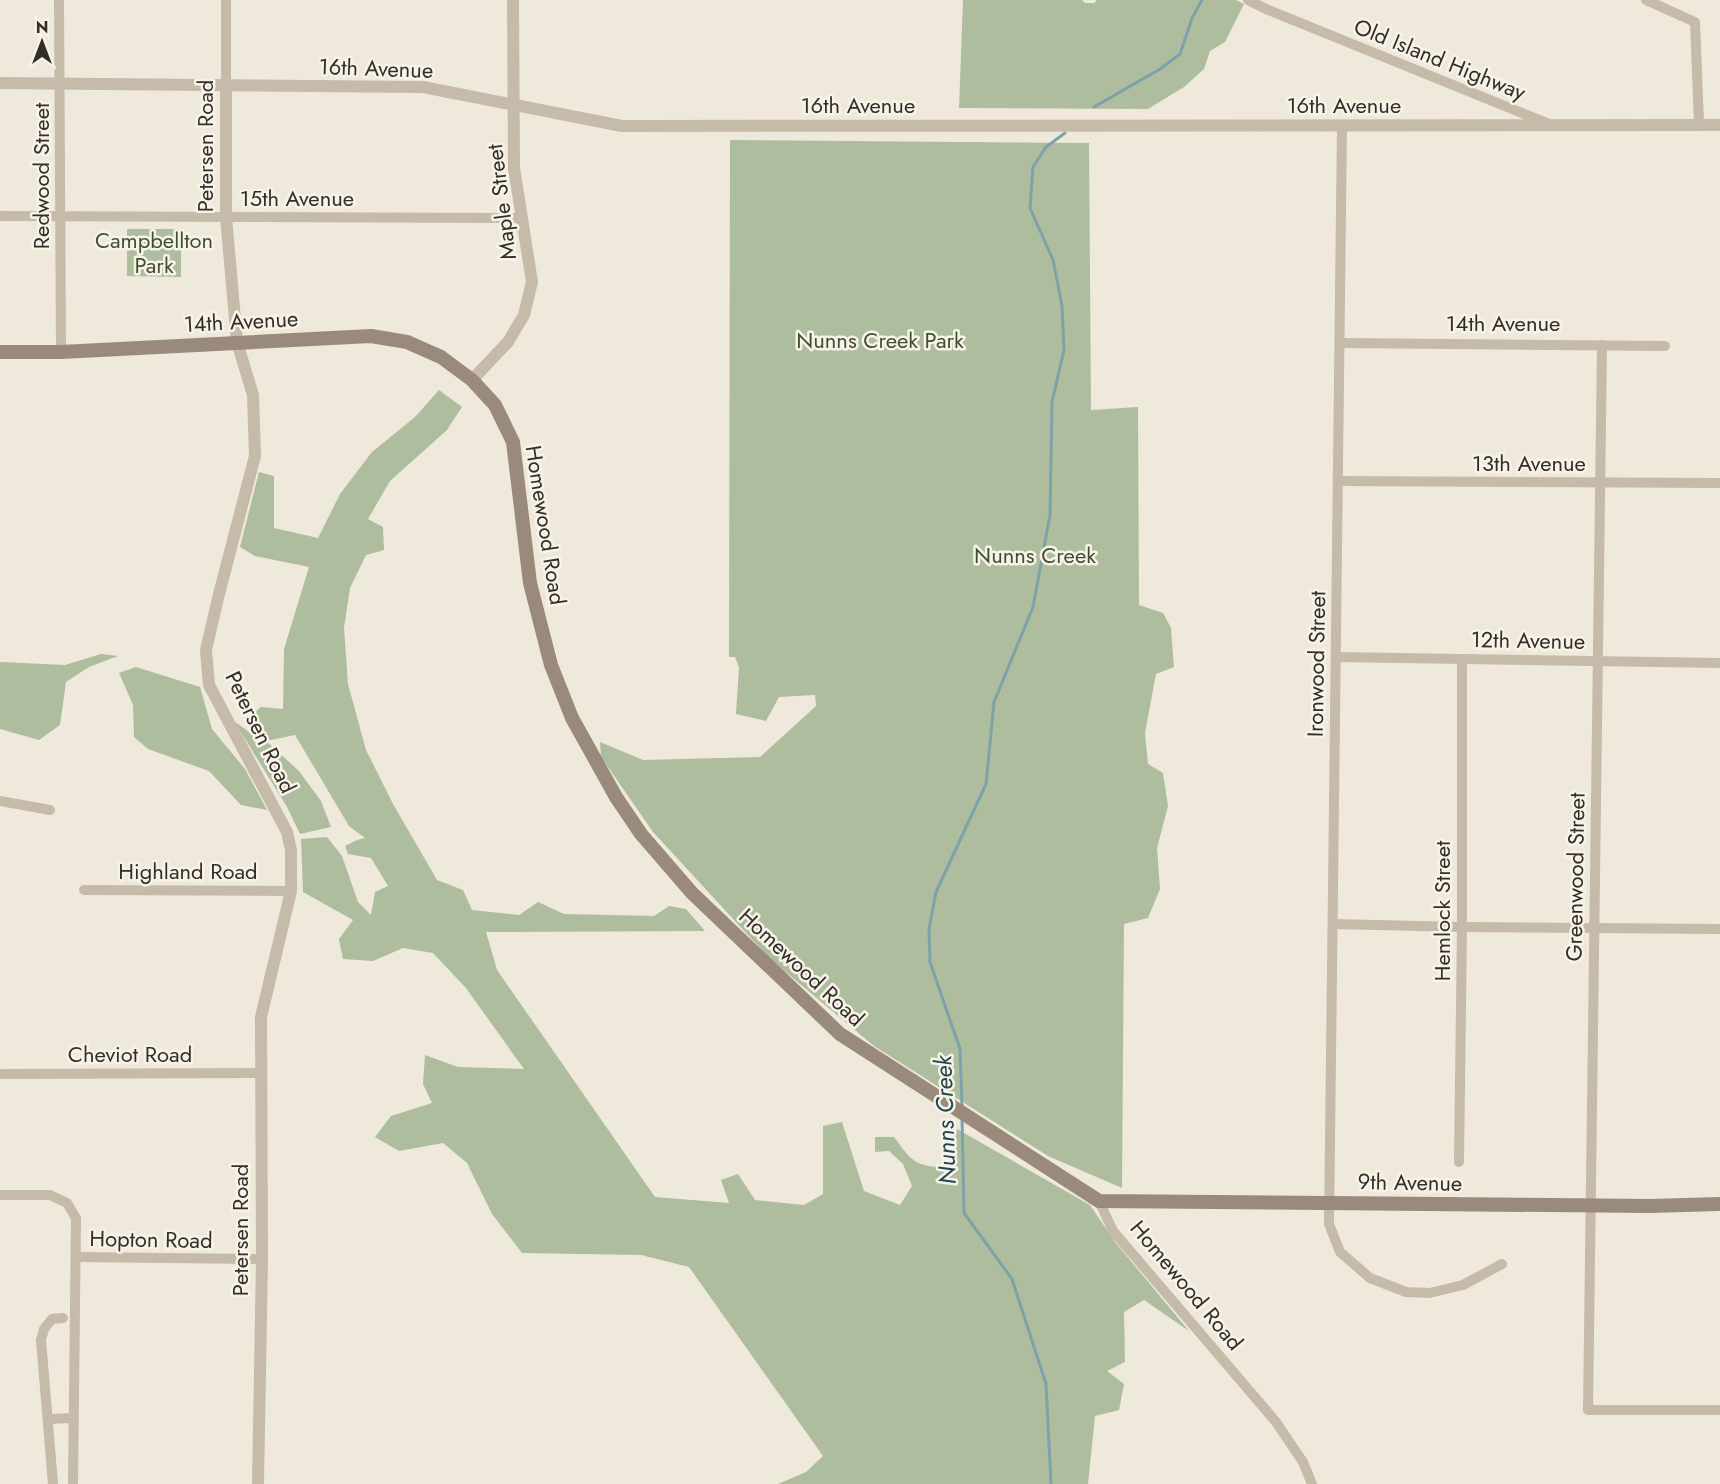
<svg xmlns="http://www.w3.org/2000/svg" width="1720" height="1484" viewBox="0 0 1720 1484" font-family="Jost,sans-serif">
	<rect width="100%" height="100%" fill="#efe9dc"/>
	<!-- green -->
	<g fill="#aebd9d">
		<path d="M963,0H1082L1085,3H1094L1097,0H1236L1244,4L1225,42L1210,51L1204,69L1184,87L1148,109L959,108Z"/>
		<path d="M730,140L1089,143L1091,410L1138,407L1139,605L1163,613L1171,628L1174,667L1156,674L1145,733L1148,764L1163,773L1168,806L1157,848L1160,889L1148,918L1124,924L1122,1188L1048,1156L874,1046L769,958L653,832L601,757L600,742L643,760L760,757L816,706L815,695L779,697L766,721L736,714L739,667L735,657H729Z"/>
		<path d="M127,229H181V277L127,276Z"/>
		<path d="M439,390L462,407L447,430L390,481L368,519L383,527L384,550L366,555L350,588L344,628L348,684L366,750L393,804L437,880L463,890L472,910L519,915L538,902L564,914L654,916L669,906L686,909L705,931L486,932L497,970L655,1197L729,1203L721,1180L738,1174L755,1200L804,1205L823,1194V1126L842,1122L864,1191L900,1205L912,1186L903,1164L889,1151L875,1152V1137H894C913,1163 916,1167 949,1167L957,1129L1090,1205L1115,1242L1189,1331L1144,1300L1124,1312L1125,1362L1107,1371L1124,1384L1119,1410L1095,1416L1088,1484H778L806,1472L823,1456L689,1267L641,1255L522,1253L492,1214L467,1163L443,1143L399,1151L375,1137L391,1116L432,1103L423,1084L425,1055L458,1067L524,1069L466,988L433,953L403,948L373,961L343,959L339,939L353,920L303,892L301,839L327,837L342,856L358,902L371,915L375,892L388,886L371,858L348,854L345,846L357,840L365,838L349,826L295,735L266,741L299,771L321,801L331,827L300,834L287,807L234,721L253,735L259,732L247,719L261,707L283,709L284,649L309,567L255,556L240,547L259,472L274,476V528L318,538L340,494L372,452L415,417Z"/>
		<path d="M101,654L118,656L89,667L66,682L60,725L39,740L0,729V662L65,665Z"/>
		<path d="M136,667L200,687L212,729L245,769L267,810L241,805L209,771L148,749L134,737L133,705L119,673Z"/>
	</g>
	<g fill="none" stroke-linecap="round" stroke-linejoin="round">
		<!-- stream -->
		<g stroke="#7da2aa" stroke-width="3">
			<path d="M1094,107L1160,69L1180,54L1192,18L1202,0"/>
			<path d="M962,1107L960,1049L930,962L929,929L936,892L986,784L994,702L1033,607L1050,515L1052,402L1064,350L1062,306L1053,260L1030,208L1033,167L1046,147L1065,133"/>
			<path d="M962,1117L964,1213L1012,1279L1046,1384L1051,1484"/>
		</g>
		<!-- minor -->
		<g stroke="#c6baa9" stroke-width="10">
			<path d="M59,0L61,352"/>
			<path d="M1248,0L1266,9L1549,124"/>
			<path d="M1646,0L1695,22L1699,124"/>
			<path d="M226,85V0"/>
			<path d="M1342,126L1329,1224L1340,1252L1370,1278L1406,1292L1429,1293L1463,1285L1502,1264"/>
			<path d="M0,216L522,218"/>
			<path d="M1340,343L1665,346"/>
			<path d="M1602,345L1588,1410H1720"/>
			<path d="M1338,481L1720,483"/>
			<path d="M1336,657L1720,663"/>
			<path d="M0,801L50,810"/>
			<path d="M84,890L291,891"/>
			<path d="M1333,924L1462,927L1720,929"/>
			<path d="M0,1074L261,1073"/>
			<path d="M1459,1162L1462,927V659"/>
			<path d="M0,1195H50L67,1203L76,1218L73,1484"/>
			<path d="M1099,1201L1113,1231L1276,1422L1303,1462L1312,1484"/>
			<path d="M76,1257L262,1259"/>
			<path d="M48,1419L74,1418"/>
			<path d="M53,1484L41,1340L44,1329L52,1319L63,1318"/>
		</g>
		<!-- tertiary -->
		<g stroke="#c6baa9" stroke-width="12">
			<path d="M0,83L423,87L622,126L1720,125"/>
			<path d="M226,85V217L237,342L253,395L255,456L219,594L206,650L209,685L287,832L291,850V891L261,1017L262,1259L258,1484"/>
			<path d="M472,380L508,342L524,315L532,282L514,168L513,0"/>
		</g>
		<!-- secondary -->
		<path stroke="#9a8a7b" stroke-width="14" d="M0,352H61L371,336L407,342L441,357L472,380L495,405L513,442L530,583L551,665L572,718L616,797L641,834L692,893L840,1034L1099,1201L1650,1206L1720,1204"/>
	</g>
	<g text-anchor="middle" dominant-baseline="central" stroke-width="5" stroke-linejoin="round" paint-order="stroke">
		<!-- street labels -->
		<g font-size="22" fill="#342e28" stroke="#f8f3e8">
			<text transform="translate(1440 59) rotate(22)">Old Island Highway</text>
			<text transform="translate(376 68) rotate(2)">16th Avenue</text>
			<text x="858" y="105">16th Avenue</text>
			<text x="1344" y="105">16th Avenue</text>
			<text transform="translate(205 146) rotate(-90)">Petersen Road</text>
			<text transform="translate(41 176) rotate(-90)">Redwood Street</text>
			<text x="297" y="198">15th Avenue</text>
			<text transform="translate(501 202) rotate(-97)">Maple Street</text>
			<text transform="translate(241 321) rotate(-3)">14th Avenue</text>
			<text x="1503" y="323">14th Avenue</text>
			<text x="1529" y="463">13th Avenue</text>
			<text transform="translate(546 525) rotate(81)">Homewood Road</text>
			<text transform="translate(1528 640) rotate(1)">12th Avenue</text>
			<text transform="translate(1316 664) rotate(-89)">Ironwood Street</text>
			<text transform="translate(261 732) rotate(64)">Petersen Road</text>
			<text x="188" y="871">Highland Road</text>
			<text transform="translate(1575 877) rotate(-89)">Greenwood Street</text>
			<text transform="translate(1442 911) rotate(-90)">Hemlock Street</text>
			<text transform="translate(802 967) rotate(43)">Homewood Road</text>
			<text x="130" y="1054">Cheviot Road</text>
			<text transform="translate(1410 1182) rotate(1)">9th Avenue</text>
			<text transform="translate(240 1230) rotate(-90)">Petersen Road</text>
			<text transform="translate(151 1239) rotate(1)">Hopton Road</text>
			<text transform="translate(1187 1285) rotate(50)">Homewood Road</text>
		</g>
		<!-- park labels -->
		<g font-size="22" fill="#3f502e" stroke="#f8f3e8">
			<text x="154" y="240">Campbellton<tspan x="154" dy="25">Park</tspan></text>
			<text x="880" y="340">Nunns Creek Park</text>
			<text x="1035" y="555">Nunns Creek</text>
		</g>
		<!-- water labels -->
		<g font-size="24" font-style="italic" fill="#214852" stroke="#f8f3e8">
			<text transform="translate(945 1120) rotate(-92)">Nunns Creek</text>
		</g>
	</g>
	<!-- north arrow -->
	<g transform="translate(42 42)" stroke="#f8f3e8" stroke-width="4.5" paint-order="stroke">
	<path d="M0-4.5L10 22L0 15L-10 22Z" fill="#342e28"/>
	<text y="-9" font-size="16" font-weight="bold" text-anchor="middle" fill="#342e28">N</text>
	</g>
</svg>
